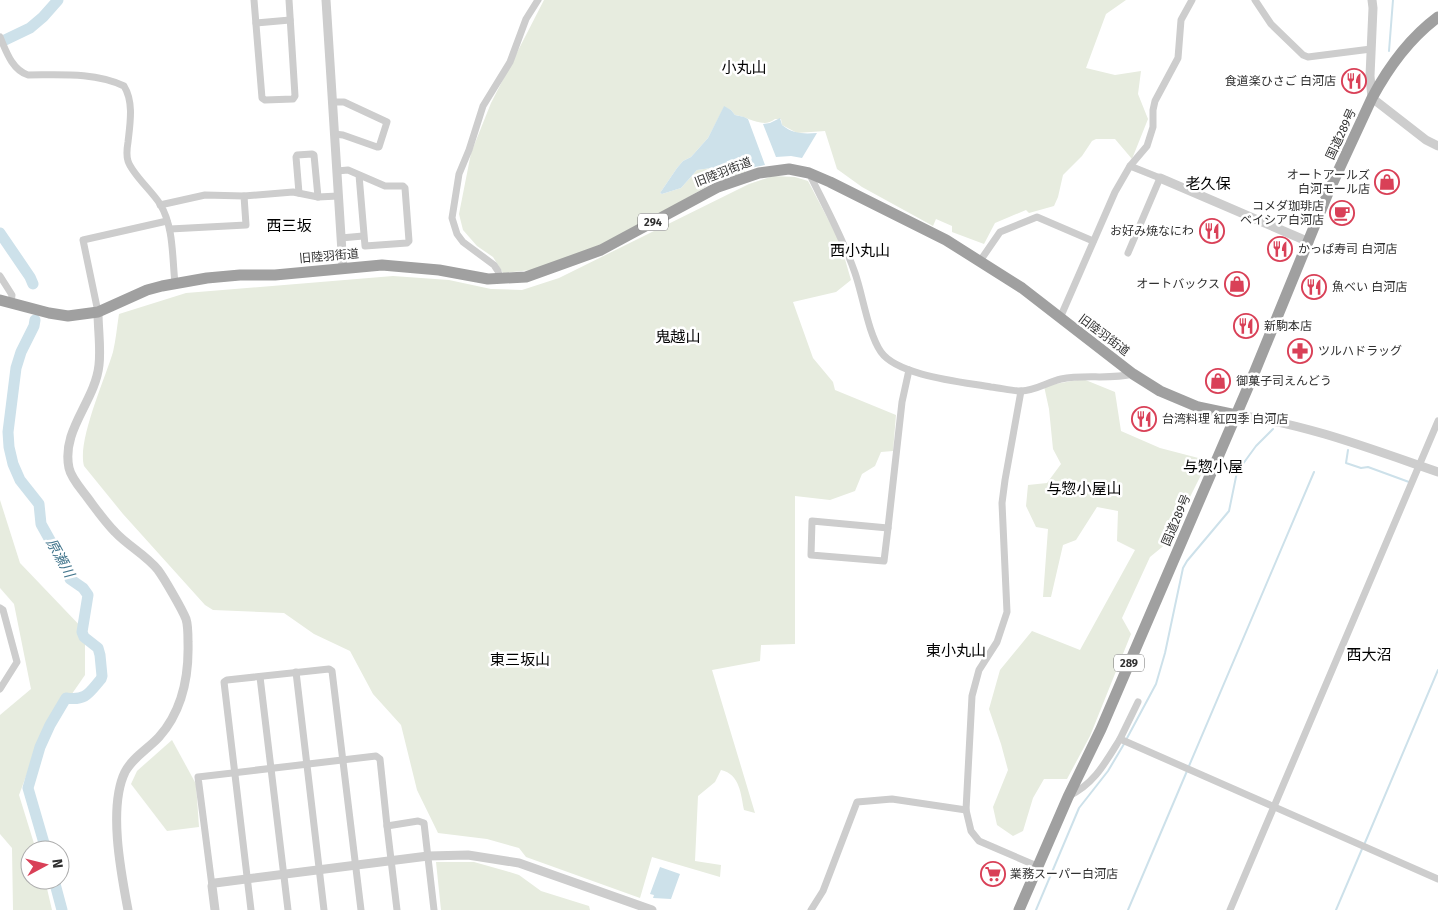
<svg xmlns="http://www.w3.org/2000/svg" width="1438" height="910" viewBox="0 0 1438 910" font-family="'Fira Sans','Noto Sans JP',sans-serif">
	<rect width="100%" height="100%" fill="#fff"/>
	<!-- green -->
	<g fill="#e7ecdf">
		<path d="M544,0H1126L1106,14L1086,68L1115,75L1141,71L1138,94L1148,119L1132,159L1115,139H1096L1092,141L1082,156L1063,175L1058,197L1054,206L1029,213L1026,210L995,223L984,244L952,232V226L936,219L933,226L862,187L837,169L825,131L797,133L782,125L781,119H775C763,129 749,117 735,115L731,110L724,107L708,138L691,157L683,161L677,168L660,193L662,194L681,188L697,170L711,168L726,170L739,168L745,169V172L714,182L614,241L540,269L503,273L493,257L477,246L463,230L459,214L471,153L491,103Z"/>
		<path d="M773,176L795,177L808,181L840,242L851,280L836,292L793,302L813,358L833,382L835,390L896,415L893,451L881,452L875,466L862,474L855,491L830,500L795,496V644L761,645L760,661L712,670L755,813L744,810C741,795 740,774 721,770L715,782L698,796L695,861L721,865L720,877L652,857L640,898L526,857L519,848L487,839L438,833L417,790L401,725L373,694L350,651L314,634L284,613L213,610L205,605L123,514L84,466C77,441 105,379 113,352C116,339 117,326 119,314L186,293L393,276L449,280L491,289L522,290L559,278L749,184Z"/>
		<path d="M1083,379L1115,392L1121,431L1160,448L1206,460L1204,469L1167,543L1150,557L1122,618L1131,634L1090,736L1067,779H1044L1033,798L1023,831L1013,836L997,825L993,807L1008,770L1001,744L989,709L1000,670L1032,631L1080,650L1135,550L1117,541L1118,511L1097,507L1076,540L1063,545L1051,597H1043L1048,529L1036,527L1026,506L1028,485L1047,483L1061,464L1053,449L1049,409L1044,386Z"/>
		<path d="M0,500L20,563L85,631V675L67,701L34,755L19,795L36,850H30V880H45L52,910H13L12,848L0,834V715L31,689L14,604L0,588Z"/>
		<path d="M172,740L196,784L199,827L167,831L131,784L137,771Z"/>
		<path d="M436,862H474L506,871L519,875L541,891L589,906L590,910H441Z"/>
	</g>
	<!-- water -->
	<g fill="#cde1ea">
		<path d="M724,106L731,110L735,115L744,117L748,119L765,165L745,169L739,168L726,170L711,168L697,170L681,188L662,194L660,193L677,168L683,161L691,157L708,138Z"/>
		<path d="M780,118L782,125C793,134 804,134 817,133L802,158L791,156L776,157L763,124L770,123Z"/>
		<path d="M660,867L680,874L671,899L653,898L654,895L650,894Z"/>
	</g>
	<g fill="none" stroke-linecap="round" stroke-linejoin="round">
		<!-- stream -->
		<g stroke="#cde1ea" stroke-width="2">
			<path d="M1389,51L1393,0"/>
			<path d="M1348,450L1346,463L1361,468L1368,467L1409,482"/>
			<path d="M1126,740L1156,684L1165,653L1183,568L1187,561L1229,511L1237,472L1256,446L1273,429"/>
			<path d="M1189,766L1314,472"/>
			<path d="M1364,845L1438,670"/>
			<path d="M1036,910L1079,808L1108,771L1124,744"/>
			<path d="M1128,910L1187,771"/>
			<path d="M1336,910L1362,849"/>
		</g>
		<!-- river -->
		<g stroke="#cde1ea" stroke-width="11">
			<path d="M5,40L30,28L43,17L58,0"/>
			<path d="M0,233L30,277L33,284"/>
			<path d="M35,320L34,326L21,352L16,368L8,432L9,447L13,464L20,480L39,504L41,524L56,551L58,557L66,566L70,579L83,588L88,595L82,632L84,637L98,648L100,655L102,676L101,679C89,693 86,701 66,698L50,725L40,747L28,788L46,850"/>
			<path d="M54,880L62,910"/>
		</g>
		<!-- minor -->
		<g stroke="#cdcdcd" stroke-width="7">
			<path d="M254,0L262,98L265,100L293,99L295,96L289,0"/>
			<path d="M1255,0L1271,24L1303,55L1308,57L1371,49"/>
			<path d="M256,23L290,20"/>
			<path d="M0,37C6,51 12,70 28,75C59,75 94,72 124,86C134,102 130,124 128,142C127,148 126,155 128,161C132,174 152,191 160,204C174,227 172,257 175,283"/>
			<path d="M333,102H344L387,122L379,147H377L343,135L334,134"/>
			<path d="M337,171L348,170L385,186H403L405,188L409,241L407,243L365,246L359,175"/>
			<path d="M809,173C825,206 843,238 855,273C863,296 868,333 881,352C898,376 963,382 991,387C1001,388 1012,391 1021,391C1035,391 1048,382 1061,379C1085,374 1109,380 1133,374"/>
			<path d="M299,193L296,157L297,155L312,154L314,155L318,197"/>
			<path d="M244,196L293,192L318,197L338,196"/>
			<path d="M160,205L205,195L244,196L246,225L170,229"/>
			<path d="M341,238L363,236"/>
			<path d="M1128,253L1160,178L1130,166"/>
			<path d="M980,261L1000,232L1037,217L1093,241"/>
			<path d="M0,276L12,295L11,303"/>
			<path d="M500,279L498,271L494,265L463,242L457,234L452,218L459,174L469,150L483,106L510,62L526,19L538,0"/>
			<path d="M98,312L83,240L167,221"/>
			<path d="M1060,318L1115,192L1130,166L1147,146L1153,127V110L1155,101L1178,58L1181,20L1192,0"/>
			<path d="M1021,391L1005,480L1002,503L1007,612L997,642L979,670L972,696L966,810L971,831L979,841L1037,866"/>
			<path d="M812,521L888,528L884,561L811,555Z"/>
			<path d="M888,528L902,402L909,370"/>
			<path d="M0,608L3,610L17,662L0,689"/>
			<path d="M296,672L324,910"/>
			<path d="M260,677L288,910"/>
			<path d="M1120,739L1138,702"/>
			<path d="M1069,796C1095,783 1105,763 1120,739L1438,879"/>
			<path d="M387,826L397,910"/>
			<path d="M212,886L198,777L376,756L380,759L387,826L418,821L424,823L434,910"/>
			<path d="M251,910L224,682L227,680L329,669L332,671L361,910"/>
			<path d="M811,910L823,891L857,802L892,799L966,810"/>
			<path d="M1230,910L1438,421"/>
		</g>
		<!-- tertiary -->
		<g stroke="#cdcdcd" stroke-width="9">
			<path d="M326,0L343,268"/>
			<path d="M1372,0L1373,8L1370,76L1372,98L1426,140L1438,146"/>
			<path d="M1160,178L1309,242"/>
			<path d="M98,312C98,329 101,348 99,365C95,402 61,430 69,468C71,478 81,489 87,497C96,509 105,522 115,532C128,546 146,555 158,570C164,578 182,609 186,619C188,625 188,635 188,642C189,675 182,711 159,737C148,749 133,757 125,772C108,807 121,873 128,910"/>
			<path d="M1236,415C1304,423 1374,450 1438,472"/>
			<path d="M215,910L212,886L215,883L428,856L468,855L519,863L652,910"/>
		</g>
		<!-- trunk -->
		<g stroke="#a0a0a0" stroke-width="11">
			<path d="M0,300L49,313L68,316L98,312L147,290L162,286L207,278L240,275H275L382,265L439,270L488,279L526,277L601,250L718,187L759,173L789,169L809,173L830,182L946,240L1022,288L1133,374L1160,391L1198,407L1236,415"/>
			<path d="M1019,910L1068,797L1101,729L1255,371L1328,193L1372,98C1388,68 1411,37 1438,17"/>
		</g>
	</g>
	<!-- icons -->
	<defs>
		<symbol id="restaurant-ring" viewBox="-11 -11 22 22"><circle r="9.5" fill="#fff" stroke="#d94057" stroke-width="1.5"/><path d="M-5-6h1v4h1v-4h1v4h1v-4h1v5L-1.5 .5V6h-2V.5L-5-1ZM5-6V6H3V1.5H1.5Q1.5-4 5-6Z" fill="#d94057"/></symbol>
		<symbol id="shop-ring" viewBox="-11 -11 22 22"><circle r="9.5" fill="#fff" stroke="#d94057" stroke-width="1.5"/><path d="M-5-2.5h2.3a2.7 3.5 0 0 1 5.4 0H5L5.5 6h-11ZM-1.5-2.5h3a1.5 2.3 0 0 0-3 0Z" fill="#d94057"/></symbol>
		<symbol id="cafe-ring" viewBox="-11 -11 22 22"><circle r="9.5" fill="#fff" stroke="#d94057" stroke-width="1.5"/><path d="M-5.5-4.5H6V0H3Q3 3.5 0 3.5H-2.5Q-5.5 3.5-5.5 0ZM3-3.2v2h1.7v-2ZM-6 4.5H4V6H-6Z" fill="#d94057"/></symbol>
		<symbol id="pharmacy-ring" viewBox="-11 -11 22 22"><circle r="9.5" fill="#fff" stroke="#d94057" stroke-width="1.5"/><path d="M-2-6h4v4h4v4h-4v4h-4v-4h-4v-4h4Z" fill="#d94057"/></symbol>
		<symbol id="supermarket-ring" viewBox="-11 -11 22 22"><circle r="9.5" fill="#fff" stroke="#d94057" stroke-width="1.5"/><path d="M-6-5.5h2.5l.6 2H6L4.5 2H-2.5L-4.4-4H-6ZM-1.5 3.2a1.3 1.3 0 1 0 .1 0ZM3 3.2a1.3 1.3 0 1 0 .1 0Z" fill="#d94057"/></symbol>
	</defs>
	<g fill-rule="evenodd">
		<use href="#restaurant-ring" x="1340" y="67" width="28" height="28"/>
		<use href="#shop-ring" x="1373" y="168" width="28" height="28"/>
		<use href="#cafe-ring" x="1328" y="199" width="28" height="28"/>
		<use href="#restaurant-ring" x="1198" y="217" width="28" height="28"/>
		<use href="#restaurant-ring" x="1266" y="235" width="28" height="28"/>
		<use href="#shop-ring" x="1223" y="270" width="28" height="28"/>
		<use href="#restaurant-ring" x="1300" y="273" width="28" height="28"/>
		<use href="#restaurant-ring" x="1232" y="312" width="28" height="28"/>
		<use href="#pharmacy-ring" x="1286" y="337" width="28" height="28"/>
		<use href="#shop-ring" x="1204" y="367" width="28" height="28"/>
		<use href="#restaurant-ring" x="1130" y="405" width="28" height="28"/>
		<use href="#supermarket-ring" x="979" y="860" width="28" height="28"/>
	</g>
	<g text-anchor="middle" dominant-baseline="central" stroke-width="5" stroke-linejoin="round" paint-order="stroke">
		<!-- shield labels -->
		<g fill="#fff" stroke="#6e6e6e" stroke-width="1">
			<rect x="638" y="213.5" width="30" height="17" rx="4"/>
			<rect x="1114" y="654.5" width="30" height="17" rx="4"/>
		</g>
		<g font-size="11" font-weight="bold" fill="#303030">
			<text x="653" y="222">294</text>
			<text x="1129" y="663">289</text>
		</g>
		<!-- poi labels -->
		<g font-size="12" fill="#303030" stroke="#fff" text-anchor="start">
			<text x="1336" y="81" text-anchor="end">食道楽ひさご 白河店</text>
			<text x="1370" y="175" text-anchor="end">オートアールズ<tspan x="1370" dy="14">白河モール店</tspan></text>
			<text x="1324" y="206" text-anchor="end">コメダ珈琲店<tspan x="1324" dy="14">ベイシア白河店</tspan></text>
			<text x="1194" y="231" text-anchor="end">お好み焼なにわ</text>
			<text x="1298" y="249">かっぱ寿司 白河店</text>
			<text x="1220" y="284" text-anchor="end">オートバックス</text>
			<text x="1332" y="287">魚べい 白河店</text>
			<text x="1264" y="326">新駒本店</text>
			<text x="1318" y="351">ツルハドラッグ</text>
			<text x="1236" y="381">御菓子司えんどう</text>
			<text x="1162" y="419">台湾料理 紅四季 白河店</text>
			<text x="1010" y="874">業務スーパー白河店</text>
		</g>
		<!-- street labels -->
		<g font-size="12" fill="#303030" stroke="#fff">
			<text transform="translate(1341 134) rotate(-65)">国道289号</text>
			<text transform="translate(723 172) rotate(-21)">旧陸羽街道</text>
			<text transform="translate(329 256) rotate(-5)">旧陸羽街道</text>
			<text transform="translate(1104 335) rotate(37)">旧陸羽街道</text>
			<text transform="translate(1176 520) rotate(-67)">国道289号</text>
		</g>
		<!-- water labels -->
		<g font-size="14" font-style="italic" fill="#43768d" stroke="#fff">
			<text transform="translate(60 558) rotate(61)">原瀬川</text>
		</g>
		<!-- quarter labels -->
		<g font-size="15" fill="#000" stroke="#fff">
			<text x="744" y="68">小丸山</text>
			<text x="1208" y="184">老久保</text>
			<text x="289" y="226">西三坂</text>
			<text x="860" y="251">西小丸山</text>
			<text x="678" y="337">鬼越山</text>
			<text x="1213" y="467">与惣小屋</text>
			<text x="1084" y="489">与惣小屋山</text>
			<text x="956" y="651">東小丸山</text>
			<text x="1369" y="655">西大沼</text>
			<text x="520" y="660">東三坂山</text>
		</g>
	</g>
	<!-- north arrow -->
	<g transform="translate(45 865) rotate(83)"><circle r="24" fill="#ffffff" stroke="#acacac"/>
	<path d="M0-4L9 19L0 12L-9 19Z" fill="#d94057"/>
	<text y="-8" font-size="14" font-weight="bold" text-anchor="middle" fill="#303030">N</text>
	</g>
</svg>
